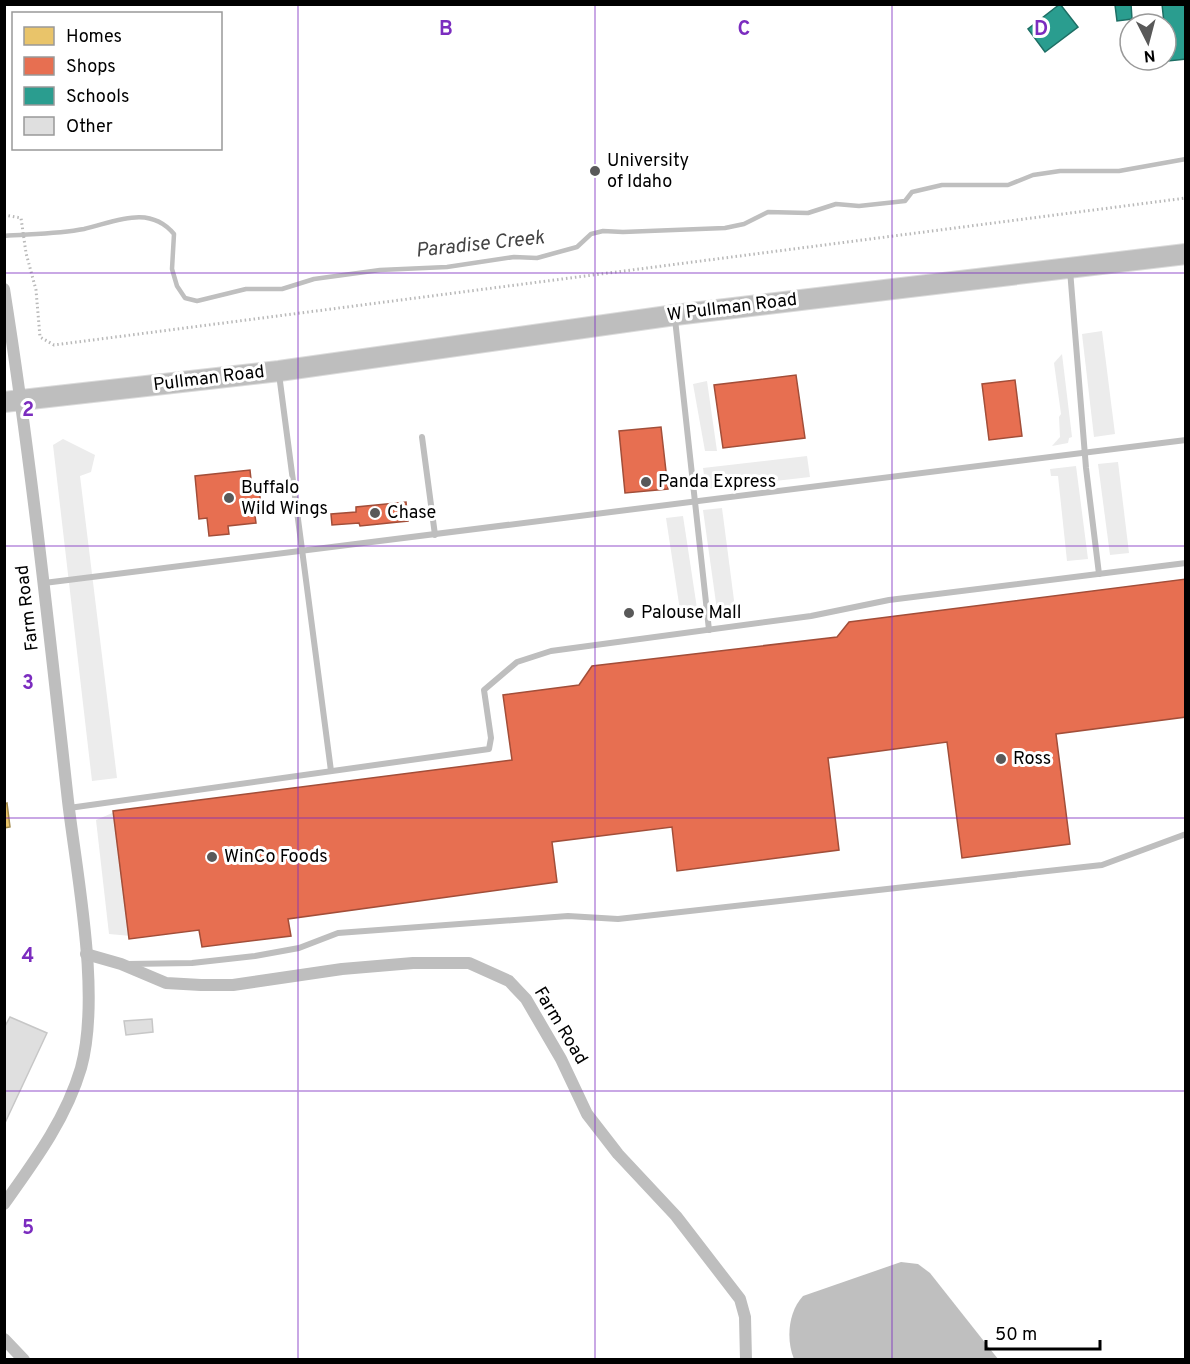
<svg xmlns="http://www.w3.org/2000/svg" width="1190" height="1364" viewBox="0 0 1190 1364" font-family="Overpass,sans-serif">
	<rect width="100%" height="100%" fill="#fff"/>
	<!-- green -->
	<g fill="#ececec">
		<path d="M1102,331L1115,434L1094,437L1082,334Z"/>
		<path d="M1062,354L1072,437L1069,438L1068,443L1052,446L1060,437L1059,417L1061,414L1054,363Z"/>
		<path d="M707,381L717,451H705L693,384Z"/>
		<path d="M63,439L95,455L91,472L80,476L117,778L92,781L53,445Z"/>
		<path d="M807,456L810,477L706,489L703,468Z"/>
		<path d="M1118,462L1129,553L1110,555L1098,464Z"/>
		<path d="M1076,466L1088,559L1067,561L1058,476H1051L1050,469Z"/>
		<path d="M722,508L735,608L717,610L703,510Z"/>
		<path d="M683,516L698,615L681,617L666,518Z"/>
		<path d="M117,811L131,936L109,934L96,820Z"/>
	</g>
	<!-- water -->
	<path fill="#bfbfbf" d="M901,1262L918,1264L930,1273L998,1359H794C786,1340 788,1312 803,1296Z"/>
	<!-- homes -->
	<path fill="#e9c46a" stroke="#a3894a" stroke-width="1.5" d="M7,803L10,827L4,828V804Z"/>
	<!-- shops -->
	<g fill="#e76f51" stroke="#a24e39" stroke-width="1.5">
		<path d="M796,375L805,438L723,448L714,385Z"/>
		<path d="M1015,380L1022,436L989,440L982,384Z"/>
		<path d="M661,427L668,489L625,493L619,431Z"/>
		<path d="M250,470L252,489L259,488L261,507L254,508L256,523L228,526L229,534L209,536L207,518L199,519L195,476Z"/>
		<path d="M406,502L408,521L360,526L359,523L332,525L331,514L356,512V507Z"/>
		<path d="M1186,579V717L1056,734L1070,844L962,858L947,742L828,758L839,850L677,871L672,827L552,842L557,882L288,919L291,936L202,947L199,930L129,939L113,811L512,760L503,695L579,685L592,666L837,637L849,622Z"/>
	</g>
	<!-- schools -->
	<g fill="#2a9d8f" stroke="#1d6e64" stroke-width="1.5">
		<path d="M1060,4L1078,27L1045,52L1028,29Z"/>
		<path d="M1131,4L1132,19L1117,21L1115,5Z"/>
		<path d="M1162,4H1186V59L1168,61Z"/>
	</g>
	<g fill="none" stroke-linecap="round" stroke-linejoin="round">
		<!-- stream -->
		<path stroke="#bfbfbf" stroke-width="4.5" d="M4,236C30,234 58,234 84,229C115,222 149,204 174,234L172,269L177,286L185,298L197,301L246,289H282L314,279L380,270L447,267L514,257L537,258L577,247L591,234L603,231L623,232L725,228L744,224L768,212L808,213L836,204L859,206L905,201L912,192L942,185H1008L1033,175L1060,171H1119L1186,159"/>
	</g>
	<!-- building -->
	<g fill="#dfdfdf" stroke="#c7c7c7" stroke-width="1.5">
		<path d="M10,1017L47,1033L4,1125V1028Z"/>
		<path d="M152,1019L153,1032L126,1035L124,1021Z"/>
	</g>
	<g fill="none" stroke-linecap="round" stroke-linejoin="round">
		<defs>
			<path id="primary" d="M4,402L279,371L675,315L1186,254"/>
		</defs>
		<!-- primary casing -->
		<use href="#primary" stroke="#dbdbdb" stroke-width="22"/>
		<!-- path -->
		<path stroke="#b9b9b9" stroke-width="3" stroke-dasharray="1.5 3" stroke-linecap="butt" d="M4,215L21,218L26,253L36,290L40,337L54,345L1186,198"/>
		<!-- service -->
		<g stroke="#bebebe" stroke-width="6">
			<path d="M1070,270L1086,468L1099,574"/>
			<path d="M675,319L709,630"/>
			<path d="M279,374L331,771"/>
			<path d="M422,437L435,535"/>
			<path d="M44,583L1186,440"/>
			<path d="M69,808L489,749L491,738L484,690L517,662L551,651L811,616L889,600L1186,563"/>
			<path d="M128,964L192,963L255,956L299,948L338,933L568,916L618,919L1102,865L1186,834"/>
		</g>
		<!-- minor -->
		<g stroke="#bebebe" stroke-width="12">
			<path d="M4,289C31,459 49,630 68,801C77,877 101,995 81,1068C66,1119 34,1162 4,1204"/>
			<path d="M86,954L121,964L166,983L201,985H233L342,969L413,963H469L509,981L526,999L561,1059L587,1114L618,1154L676,1216L740,1299L745,1317L746,1360"/>
			<path d="M4,1339L24,1360"/>
		</g>
		<!-- primary -->
		<use href="#primary" stroke="#bebebe" stroke-width="20"/>
	</g>
	<!-- grid -->
	<path fill="none" stroke="#7b2cbf" stroke-width="1.5" stroke-opacity="0.55" d="M298,4V1360M595,4V1360M892,4V1360M4,273H1186M4,546H1186M4,818H1186M4,1091H1186"/>
	<!-- markers -->
	<g fill="#595959" stroke="#fff" stroke-width="2">
		<circle cx="595" cy="171" r="6"/>
		<circle cx="646" cy="482" r="6"/>
		<circle cx="229" cy="498" r="6"/>
		<circle cx="375" cy="513" r="6"/>
		<circle cx="629" cy="613" r="6"/>
		<circle cx="1001" cy="759" r="6"/>
		<circle cx="212" cy="857" r="6"/>
	</g>
	<g text-anchor="middle" dominant-baseline="central" stroke-width="6" stroke-linejoin="round" paint-order="stroke">
		<!-- poi labels -->
		<g font-size="18" fill="#000" stroke="#fff" text-anchor="start">
			<text x="607" y="161">University<tspan x="607" dy="21">of Idaho</tspan></text>
			<text x="658" y="482">Panda Express</text>
			<text x="241" y="488">Buffalo<tspan x="241" dy="21">Wild Wings</tspan></text>
			<text x="387" y="513">Chase</text>
			<text x="641" y="613">Palouse Mall</text>
			<text x="1013" y="759">Ross</text>
			<text x="224" y="857">WinCo Foods</text>
		</g>
		<!-- street labels -->
		<g font-size="18" fill="#000" stroke="#fff">
			<text transform="translate(732 308) rotate(-7)">W Pullman Road</text>
			<text transform="translate(209 379) rotate(-7)">Pullman Road</text>
			<text transform="translate(28 608) rotate(-97)">Farm Road</text>
			<text transform="translate(560 1026) rotate(59)">Farm Road</text>
		</g>
		<!-- water labels -->
		<g font-size="20" font-style="italic" fill="#444" stroke="#fff">
			<text transform="translate(480 245) rotate(-6)">Paradise Creek</text>
		</g>
	</g>
	<g font-size="20" text-anchor="middle" font-weight="bold" fill="#7b2cbf" stroke="#fff" stroke-width="6" stroke-linejoin="round" paint-order="stroke">
		<text x="446" y="35">B</text>
		<text x="744" y="35">C</text>
		<text x="1041" y="35">D</text>
		<text x="28" y="416">2</text>
		<text x="28" y="689">3</text>
		<text x="28" y="962">4</text>
		<text x="28" y="1234">5</text>
	</g>
	<!-- border -->
	<rect width="1190" height="1364" fill="none" stroke="#000000" stroke-width="12"/>
	<!-- legend -->
	<rect x="12" y="12" width="210" height="138" fill="#ffffff" stroke="#999999" stroke-width="1.5"/>
	<rect x="24" y="27" width="30" height="18" fill="#e9c46a" stroke="#999999" stroke-width="1.5"/>
	<text x="66" y="42" font-size="18" fill="#000000">Homes</text>
	<rect x="24" y="57" width="30" height="18" fill="#e76f51" stroke="#999999" stroke-width="1.5"/>
	<text x="66" y="72" font-size="18" fill="#000000">Shops</text>
	<rect x="24" y="87" width="30" height="18" fill="#2a9d8f" stroke="#999999" stroke-width="1.5"/>
	<text x="66" y="102" font-size="18" fill="#000000">Schools</text>
	<rect x="24" y="117" width="30" height="18" fill="#dfdfdf" stroke="#999999" stroke-width="1.5"/>
	<text x="66" y="132" font-size="18" fill="#000000">Other</text>
	<!-- north arrow -->
	<g transform="translate(1148 42) rotate(174)"><circle r="28" fill="#ffffff" stroke="#999999" stroke-width="1.5"/>
	<path d="M0-4.5L10 22L0 15L-10 22Z" fill="#595959"/>
	<text y="-9" font-size="16" font-weight="bold" text-anchor="middle" fill="#000000">N</text>
	</g>
	<!-- scale -->
	<path d="M986 1340v9h114v-9" fill="none" stroke="#000000" stroke-width="3"/>
	<text x="995" y="1340" font-size="18" fill="#000000" stroke="#ffffff" stroke-width="4.5" paint-order="stroke">50 m</text>
</svg>
